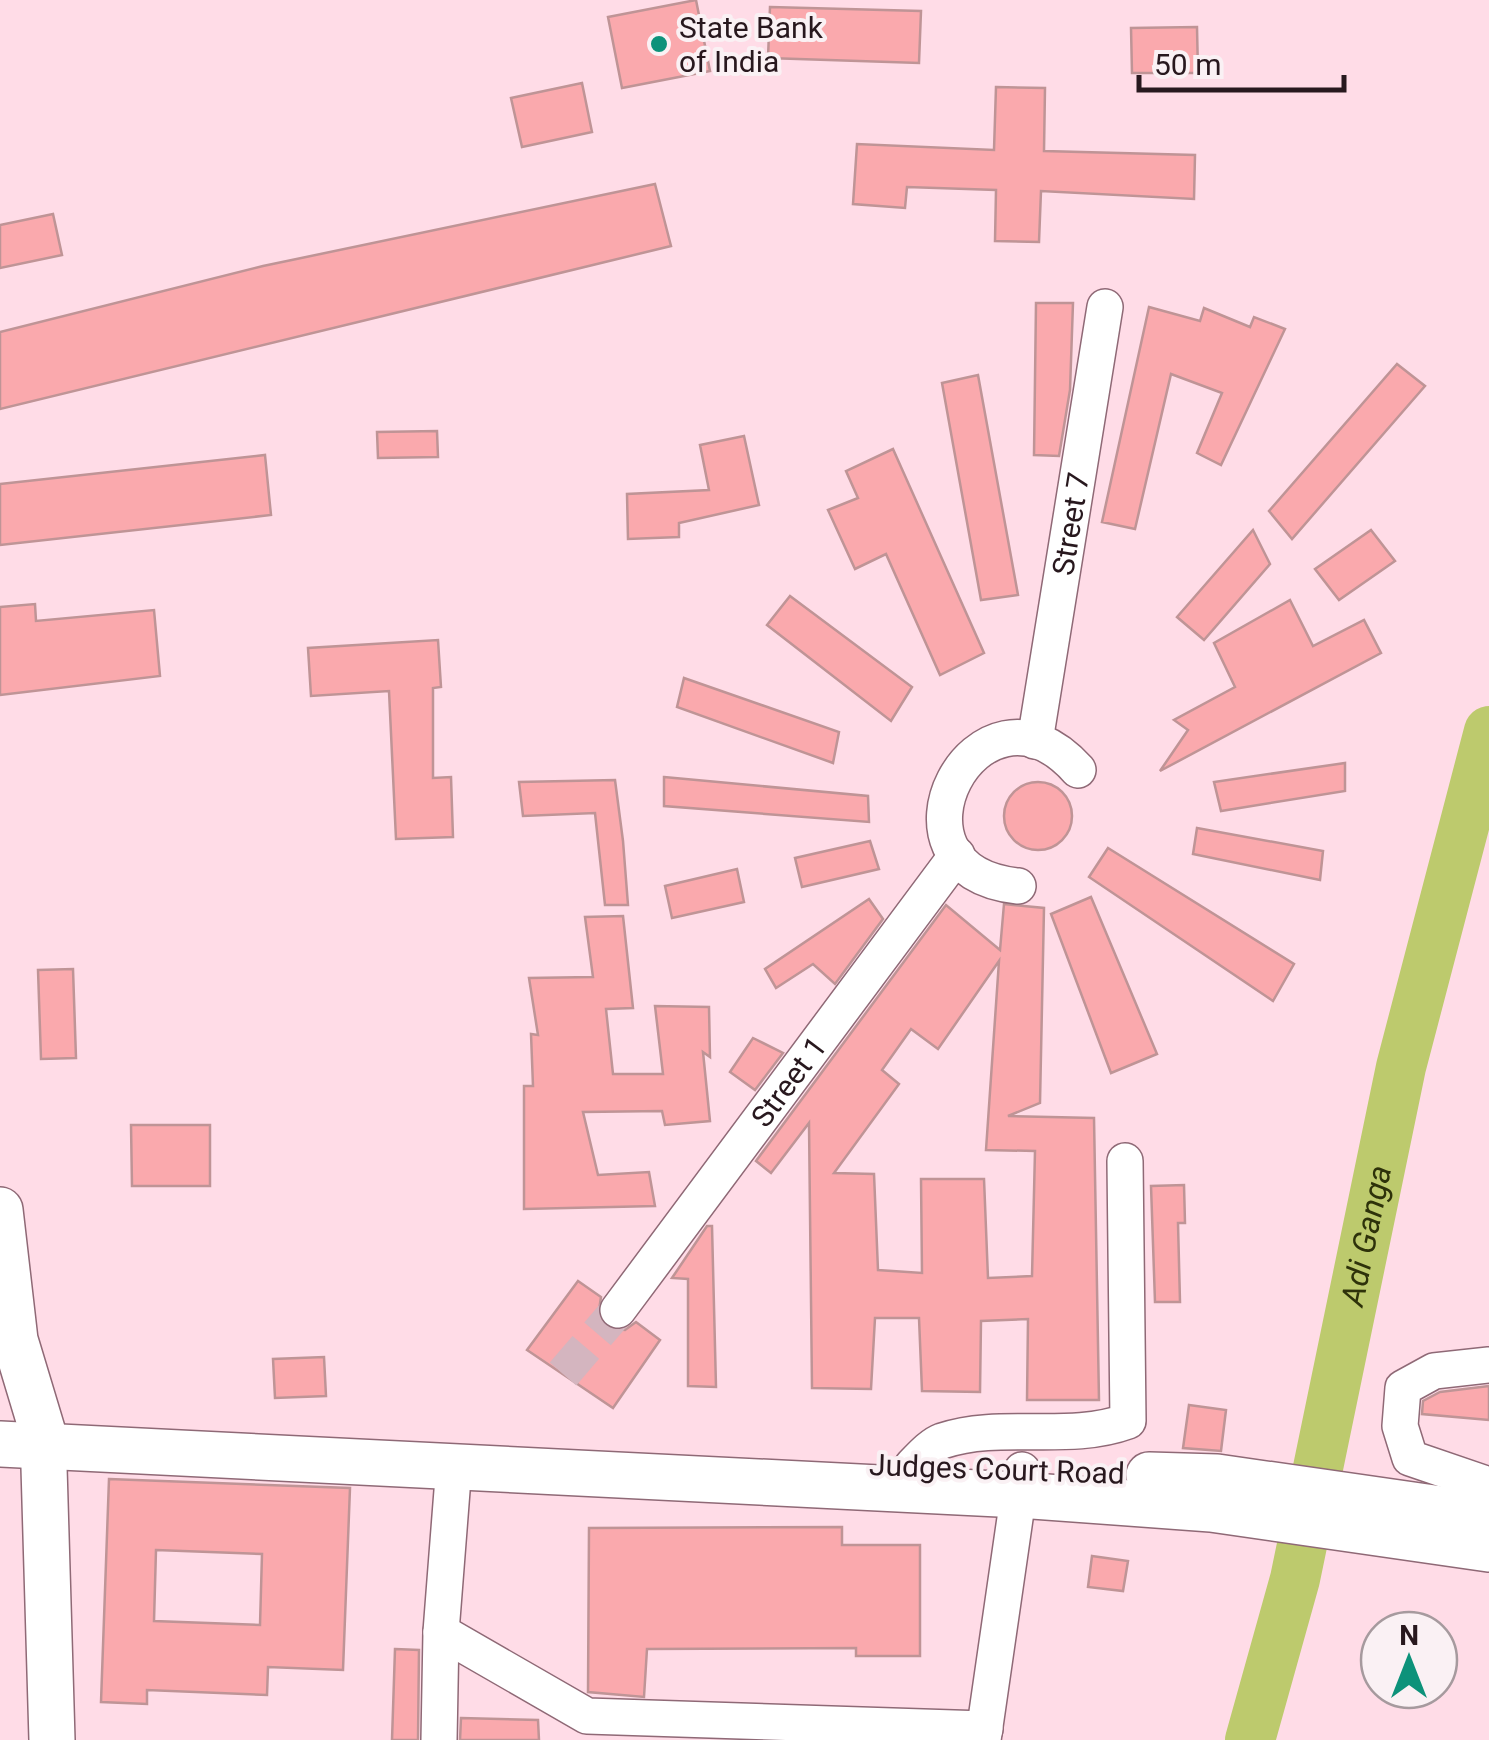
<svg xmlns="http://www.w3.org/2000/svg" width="1489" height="1740" viewBox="0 0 1489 1740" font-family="Roboto,sans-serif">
	<rect width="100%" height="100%" fill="#ffdce7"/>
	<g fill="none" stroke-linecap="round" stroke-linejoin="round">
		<!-- river -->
		<path stroke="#bdca6d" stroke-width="50" id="s1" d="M1250,1740L1295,1579L1401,1067L1489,731"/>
	</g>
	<!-- building -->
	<g fill="#faa9ad" stroke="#bf9496" stroke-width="2.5" fill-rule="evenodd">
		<path d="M696,0L710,71L622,88L608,17Z"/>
		<path d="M770,7L921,11L919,63L768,58Z"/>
		<path d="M1197,27L1198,73H1132L1131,28Z"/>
		<path d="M582,83L592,132L522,147L511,98Z"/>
		<path d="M996,87L1045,88L1044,151L1195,155L1194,199L1041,191L1039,242L995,241L996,190L907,187L905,208L853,204L857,144L994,150Z"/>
		<path d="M655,184L671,246L0,409V332L263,266Z"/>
		<path d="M53,214L62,255L0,268V225Z"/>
		<path d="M1036,303H1073L1070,390L1059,456L1034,455Z"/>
		<path d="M1149,307L1200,321L1204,308L1250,327L1254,317L1285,329L1221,465L1197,453L1222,393L1171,374L1135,529L1102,522Z"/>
		<path d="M1397,364L1425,386L1292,539L1269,511Z"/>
		<path d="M978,375L1018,595L981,600L942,383Z"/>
		<path d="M437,431L438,457L378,458L377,432Z"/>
		<path d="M744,436L759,505L679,523V537L628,539L627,494L709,490L700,445Z"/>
		<path d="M893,449L984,653L940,675L886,554L855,569L828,510L858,498L846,471Z"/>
		<path d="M265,455L271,515L0,545V484Z"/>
		<path d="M1253,530L1270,564L1204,640L1177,617Z"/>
		<path d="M1371,530L1395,561L1339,600L1315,569Z"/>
		<path d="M790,596L912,687L891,721L767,625Z"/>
		<path d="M1290,600L1313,646L1364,620L1381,653L1160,771L1188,730L1174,720L1235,687L1214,643Z"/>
		<path d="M35,604L36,621L154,610L160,676L0,695V607Z"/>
		<path d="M438,640L441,687L433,688V778L451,777L453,837L396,839L389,691L311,696L308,648Z"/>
		<path d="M684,678L839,732L833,763L677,707Z"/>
		<path d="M1345,763V791L1221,811L1214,782Z"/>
		<path d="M664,777L868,796L869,822L664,806Z"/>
		<path d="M615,780L623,841L628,905H605L595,813L523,816L519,782Z"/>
		<circle cx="1038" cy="816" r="34"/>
		<path d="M1197,828L1323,851L1320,880L1193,854Z"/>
		<path d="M870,841L879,869L802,887L795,858Z"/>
		<path d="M1108,848L1294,964L1273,1001L1089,877Z"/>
		<path d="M737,869L744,902L672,918L665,886Z"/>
		<path d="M1091,897L1157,1054L1111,1073L1051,914Z"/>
		<path d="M869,899L883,919L835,984L813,964L776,988L765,969Z"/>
		<path d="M1004,904L1044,908L1040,1103L1008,1116L1094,1118L1099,1400H1027L1028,1319L981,1321L980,1392L922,1391L919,1318H875L871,1389L812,1388L809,1123L771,1173L756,1161L946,905L1000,950ZM999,961L986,1150L1035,1151L1032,1276L988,1278L984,1179H921L922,1273L878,1270L874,1174L834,1173L899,1084L882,1070L911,1029L938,1049Z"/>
		<path d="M623,916L633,1008L606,1009L613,1074H663L655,1006L709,1007L710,1057L703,1052L710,1121L665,1125L662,1111L583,1112L598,1175L649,1172L655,1206L524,1209V1086H533L531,1034L538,1035L529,978L593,977L585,917Z"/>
		<path d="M73,969L76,1058L41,1059L38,970Z"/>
		<path d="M753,1038L783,1053L755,1090L730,1072Z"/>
		<path d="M131,1125H210V1186H132Z"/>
		<path d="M1184,1185L1185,1223H1178L1180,1302H1155L1151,1186Z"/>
		<path d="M707,1226H712L716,1387L688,1386V1279L672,1278Z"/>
		<path d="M578,1281L601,1297L598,1317L606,1328L625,1330L636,1322L660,1340L613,1408L527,1350Z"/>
		<path d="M324,1357L326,1396L275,1398L273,1359Z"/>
		<path d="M1489,1386V1420L1422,1414L1423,1401L1440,1392Z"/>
		<path d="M1189,1405L1226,1410L1221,1451L1183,1448Z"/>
		<path d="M109,1479L350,1488L343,1670L268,1667L267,1695L147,1690V1704L101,1702ZM156,1550L262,1554L260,1625L154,1621Z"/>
		<path d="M842,1527V1545H920V1656H856V1648L647,1649L644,1697L588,1692L589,1528Z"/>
		<path d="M1092,1556L1128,1561L1123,1591L1088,1587Z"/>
		<path d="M395,1649L419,1650L418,1740H392Z"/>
		<path d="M461,1718L538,1720L539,1740H460Z"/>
	</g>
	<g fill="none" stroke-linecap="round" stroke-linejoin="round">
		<!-- minor-tunnel -->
		<path stroke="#d4b5bf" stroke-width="35" stroke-dasharray="35 18" stroke-linecap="butt" d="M563,1374L618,1310"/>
		<defs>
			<g id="minor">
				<path id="s2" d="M1035,741L1105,307"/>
				<path d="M1018,886C868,871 978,658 1078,770"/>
				<path id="s3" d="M618,1310L957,855"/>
				<path d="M1489,1365L1434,1371L1403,1388L1400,1426L1410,1458L1489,1485"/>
				<path d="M912,1466C920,1458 931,1445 942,1441C1002,1421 1068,1443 1128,1421L1125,1161"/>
				<path d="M441,1632L587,1716L985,1729"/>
				<path d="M439,1740L441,1632L454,1465"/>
				<path d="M983,1740L1022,1470"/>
			</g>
			<g id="major">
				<path d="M0,1210L15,1340L43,1433L52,1740"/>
				<path d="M0,1444L1019,1495L1211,1509L1489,1549"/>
				<path d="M1149,1475L1217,1477L1489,1516"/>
			</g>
		</defs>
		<!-- minor casing -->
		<use href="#minor" stroke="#8f6976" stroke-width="38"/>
		<!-- major casing -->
		<use href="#major" stroke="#8f6976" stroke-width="48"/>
		<!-- minor -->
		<use href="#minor" stroke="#fff" stroke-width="35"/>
		<!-- major -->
		<use href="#major" stroke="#fff" stroke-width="45"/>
	</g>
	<!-- markers -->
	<circle fill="#0d927a" stroke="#faf1f4" stroke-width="4" cx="659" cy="44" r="10"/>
	<g text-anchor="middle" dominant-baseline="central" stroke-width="8" stroke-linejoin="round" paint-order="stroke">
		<!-- poi labels -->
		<g font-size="30" fill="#28181e" stroke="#faf1f4" text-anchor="start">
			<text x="679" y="27">State Bank<tspan x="679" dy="34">of India</tspan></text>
		</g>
		<!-- street labels -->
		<g font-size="30" fill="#28181e" stroke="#faf1f4">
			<text stroke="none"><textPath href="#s2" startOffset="220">Street 7</textPath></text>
			<text stroke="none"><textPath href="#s3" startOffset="285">Street 1</textPath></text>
			<text transform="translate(997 1469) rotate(2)">Judges Court Road</text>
		</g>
		<!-- water labels -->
		<g font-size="32" font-style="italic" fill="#2e320a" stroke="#faf1f4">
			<text stroke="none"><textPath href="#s1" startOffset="518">Adi Ganga</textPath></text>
		</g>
	</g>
	<!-- north arrow -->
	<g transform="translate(1409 1660)"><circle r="48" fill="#faf1f4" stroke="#a69a9e" stroke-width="2.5"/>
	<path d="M0-8L18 38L0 25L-18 38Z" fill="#0d927a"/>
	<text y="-15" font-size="28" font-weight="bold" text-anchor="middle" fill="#28181e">N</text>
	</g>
	<!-- scale -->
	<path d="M1139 75v15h205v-15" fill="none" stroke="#28181e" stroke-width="5"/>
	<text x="1154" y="75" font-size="30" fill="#28181e" stroke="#faf1f4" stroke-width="8" paint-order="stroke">50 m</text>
</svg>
